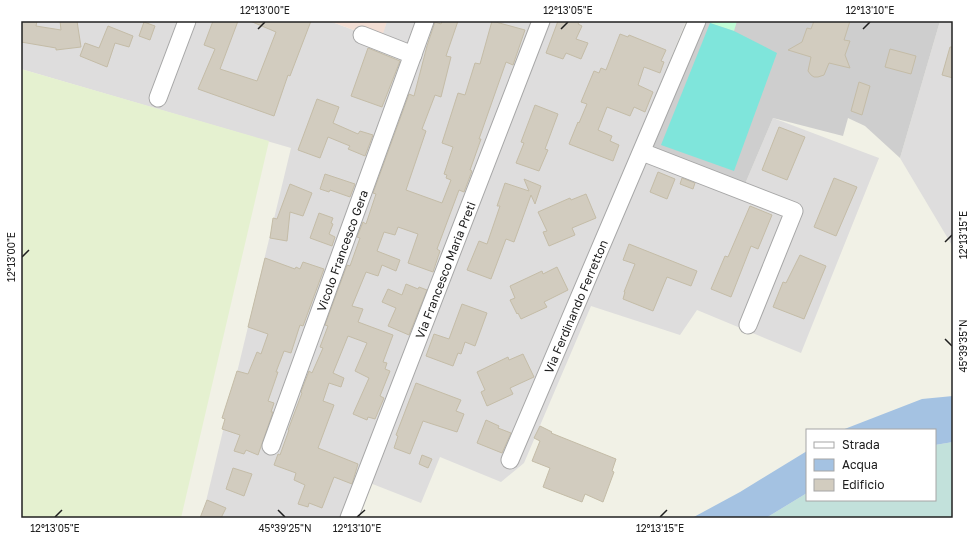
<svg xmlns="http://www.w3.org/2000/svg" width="974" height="539" viewBox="0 0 974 539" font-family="'Golos Text',sans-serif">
	<rect width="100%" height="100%" fill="#f1f1e6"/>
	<!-- residential -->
	<g fill="#dedddd">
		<path d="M21,21H332V22L380,40L387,21H608L610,22V21H686L633,151L742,191L773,118L879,158L801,353L697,310L680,335L591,306L524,463L501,482L440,457L421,503L370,483L355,518H202L291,148L21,69Z"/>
		<path d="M940,21H953V247L900,158Z"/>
	</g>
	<!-- commercial -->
	<path fill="#f3ded4" d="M332,21H387L381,40L332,22Z"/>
	<!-- religious -->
	<path fill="#cecece" d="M703,21H940L900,158L865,126L848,118L843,136L773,118L745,184L648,152Z"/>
	<!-- farmland -->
	<path fill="#e5f1d0" d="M21,69L269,141L181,518H21Z"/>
	<!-- wetland -->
	<path fill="#c2e1db" d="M953,442V518H766L807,493V500H935V445Z"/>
	<!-- park -->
	<path fill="#c1fdd7" d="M711,21H737L734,31L710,23Z"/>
	<!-- pitch -->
	<path fill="#7fe5db" d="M710,23L734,31L777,53L734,171L661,145Z"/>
	<!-- water -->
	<g fill="#a4c2e2">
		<path d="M953,396V442L935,445V430H842L922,399Z"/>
		<path d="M807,451V493L766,518H692L740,492Z"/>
	</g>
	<!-- building -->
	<g fill="#d2ccbf" stroke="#c4bca7">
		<path d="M21,21H37L36,26L61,30L60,21H77L81,47L56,50V48L21,42Z"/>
		<path d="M213,21H238L220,69L257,81L276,32L250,21H311L290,76L288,75L274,116L198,89L215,49L204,45Z"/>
		<path d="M442,21H458L446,56L451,57L441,97L435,95L422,129L426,131L406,190L442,203L451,180L446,178L447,175L444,174L453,147L442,143L458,93L465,95L475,63L480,64L492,21L525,30L513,65L506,62L479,139H481L470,170L472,171L464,192L459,190L437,249L440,251L433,272L408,263L418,234L398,227L395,235L384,232L377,251L400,260L396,271L382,265L378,276L366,272L352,306L363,309L358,322L393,335L383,362L387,363L385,369L390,371L380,396L384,398L375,419L368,417L367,420L353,414L369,378L355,371L367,343L348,336L333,373L344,378L341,387L329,383L323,401L334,405L318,448L358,464L352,484L334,477L322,508L309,503L308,507L298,504L305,485L294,480L296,473L274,465L278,454L280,455L289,430H288L302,393L301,392L309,371L312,373L323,348L320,347L328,326L325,325L347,265L350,266L360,238L357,237L363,222L366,224L376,194L373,193L409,94L414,96L427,46L435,22L441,24Z"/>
		<path d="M558,21H580L578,24L582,26L576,39L588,43L581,59L566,53L563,59L546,53Z"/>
		<path d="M814,21H850L844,40L850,41L845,55L850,68L829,63L824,75L818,77H814L811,75L808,71L811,57L788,50L802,42L807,28L811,29Z"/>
		<path d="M144,22L155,26L150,40L139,36Z"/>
		<path d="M108,26L133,36L129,47L115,43L107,67L80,56L85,43L99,48Z"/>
		<path d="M620,34L628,37L629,35L666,50L661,61L664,62L660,73L644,67L638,85L653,92L645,112L634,107L630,116L607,107L598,130L612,136L610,141L619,145L613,161L569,144L578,122L579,123L587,104L581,102L594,71L599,73L601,68L606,70Z"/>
		<path d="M950,47H953V78L942,75Z"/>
		<path d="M368,48L400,61L382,107L351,96Z"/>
		<path d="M890,49L916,56L911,74L885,67Z"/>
		<path d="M859,82L870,86L862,115L851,111Z"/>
		<path d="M317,99L339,107L333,123L358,134L360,131L373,135L365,156L348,149L350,146L328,137L320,158L298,150Z"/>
		<path d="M535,105L558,114L545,149L548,150L539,171L516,163L524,143L521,142Z"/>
		<path d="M779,127L805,137L787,180L762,170Z"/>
		<path d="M658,172L675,179L667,199L650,192Z"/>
		<path d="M325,174L355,184L350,197L330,190L329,192L320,189Z"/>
		<path d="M682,178L695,183L693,189L680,184Z"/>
		<path d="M834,178L857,187L836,236L814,227Z"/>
		<path d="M524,179L541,186L535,204L531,195L514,242L506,239L491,279L467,270L479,241L487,244L500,206H497L505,183L529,191Z"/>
		<path d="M290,184L312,193L303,216L290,212L287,241L270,238L273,218L277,219Z"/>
		<path d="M586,194L596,218L572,228L575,235L549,246L543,232L547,231L538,212L570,198L571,200Z"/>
		<path d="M750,206L772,215L758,249L751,246L731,297L711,289L725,256L728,257Z"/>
		<path d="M319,213L333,218L331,223L333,224L329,234L335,237L332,246L310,238Z"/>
		<path d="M629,244L697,271L691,286L667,277L653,311L623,299L625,292H624L635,264L623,260Z"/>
		<path d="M800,255L826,266L804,319L773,307L783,282L786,283Z"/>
		<path d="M265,258L295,269L296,267L300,269L303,262L324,269L303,326L300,325L291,353L284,351L276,372H278L268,401L274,403L271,412H273L258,455L246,450L244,454L234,451L240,435L222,429L225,419L222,418L237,371L248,374L257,352L261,354L268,334L248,327Z"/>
		<path d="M557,267L568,290L544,302L547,307L521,319L518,313L517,314L510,300L515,298L510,286L542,271L543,274Z"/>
		<path d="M406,284L418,289L419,287L427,290L409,335L388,326L396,308L382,302L388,289L402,295Z"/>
		<path d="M462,304L487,313L475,346L465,342L461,354L458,353L453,366L426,356L434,334L449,339Z"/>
		<path d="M523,354L534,377L510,388L513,394L487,406L481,392L485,390L477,372L508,357L509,360Z"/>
		<path d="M416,383L461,400L456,411L464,414L457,432L423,421L410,454L394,448L398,436L396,435Z"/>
		<path d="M486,420L499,426L498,428L511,433L502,453L477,443Z"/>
		<path d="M540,426L552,432L551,433L616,459L612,471L614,472L603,502L585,494L582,502L543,487L550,468L532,461L540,441L534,438Z"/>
		<path d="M422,455L432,459L428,468L419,464Z"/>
		<path d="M233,468L252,474L244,496L226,489Z"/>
		<path d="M207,500L226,508L221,518H200Z"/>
	</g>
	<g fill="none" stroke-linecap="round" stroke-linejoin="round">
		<defs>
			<g id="minor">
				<path d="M362,35L413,55"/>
				<path d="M158,98L187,21"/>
				<path d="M642,152L794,211L748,325"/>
				<path id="s1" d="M271,446L425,21"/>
				<path id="s2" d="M510,460L697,21"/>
				<path id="s3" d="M349,518L541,21"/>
			</g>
		</defs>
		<!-- minor casing -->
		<use href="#minor" stroke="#a7a7a7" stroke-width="19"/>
		<!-- minor -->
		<use href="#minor" stroke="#fff" stroke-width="17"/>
	</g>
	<!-- ticks -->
	<path fill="none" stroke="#202020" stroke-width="1.5" d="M258,29L265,22M561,29L568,22M863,29L870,22M945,242L952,235M22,257L29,250M945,339L952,346M278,510L285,517M55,517L62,510M357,517L365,510M660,517L667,510"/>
	<g text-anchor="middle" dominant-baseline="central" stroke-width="3.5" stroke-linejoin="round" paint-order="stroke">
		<!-- street labels -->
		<g font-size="12" fill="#202020" stroke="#fff">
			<text stroke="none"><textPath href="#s1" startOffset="208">Vicolo Francesco Gera</textPath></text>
			<text stroke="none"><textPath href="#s3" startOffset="266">Via Francesco Maria Preti</textPath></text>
			<text stroke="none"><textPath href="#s2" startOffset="167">Via Ferdinando Ferretton</textPath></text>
		</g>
	</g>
	<!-- border -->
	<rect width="974" height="539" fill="none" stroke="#ffffff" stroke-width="44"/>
	<!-- legend -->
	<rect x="806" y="429" width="130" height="72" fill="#ffffff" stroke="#a6a6a6"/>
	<rect x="814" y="442" width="20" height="6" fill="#ffffff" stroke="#a6a6a6"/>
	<text x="842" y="449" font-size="12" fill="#202020">Strada</text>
	<rect x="814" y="459" width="20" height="12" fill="#a4c2e2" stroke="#a6a6a6"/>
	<text x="842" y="469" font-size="12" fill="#202020">Acqua</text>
	<rect x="814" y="479" width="20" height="12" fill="#d2ccbf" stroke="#a6a6a6"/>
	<text x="842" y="489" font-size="12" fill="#202020">Edificio</text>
	<rect x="22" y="22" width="930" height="495" fill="none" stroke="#202020" stroke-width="1.5"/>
	<g font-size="10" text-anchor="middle" fill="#202020">
		<text x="265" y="14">12°13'00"E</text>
		<text x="568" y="14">12°13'05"E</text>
		<text x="870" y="14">12°13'10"E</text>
		<text transform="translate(963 235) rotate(-90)" y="4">12°13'15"E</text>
		<text transform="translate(11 257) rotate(-90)" y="4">12°13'00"E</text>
		<text transform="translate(963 346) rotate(-90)" y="4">45°39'35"N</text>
		<text x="55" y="532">12°13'05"E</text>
		<text x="285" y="532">45°39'25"N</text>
		<text x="357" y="532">12°13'10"E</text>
		<text x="660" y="532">12°13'15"E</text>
	</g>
</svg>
